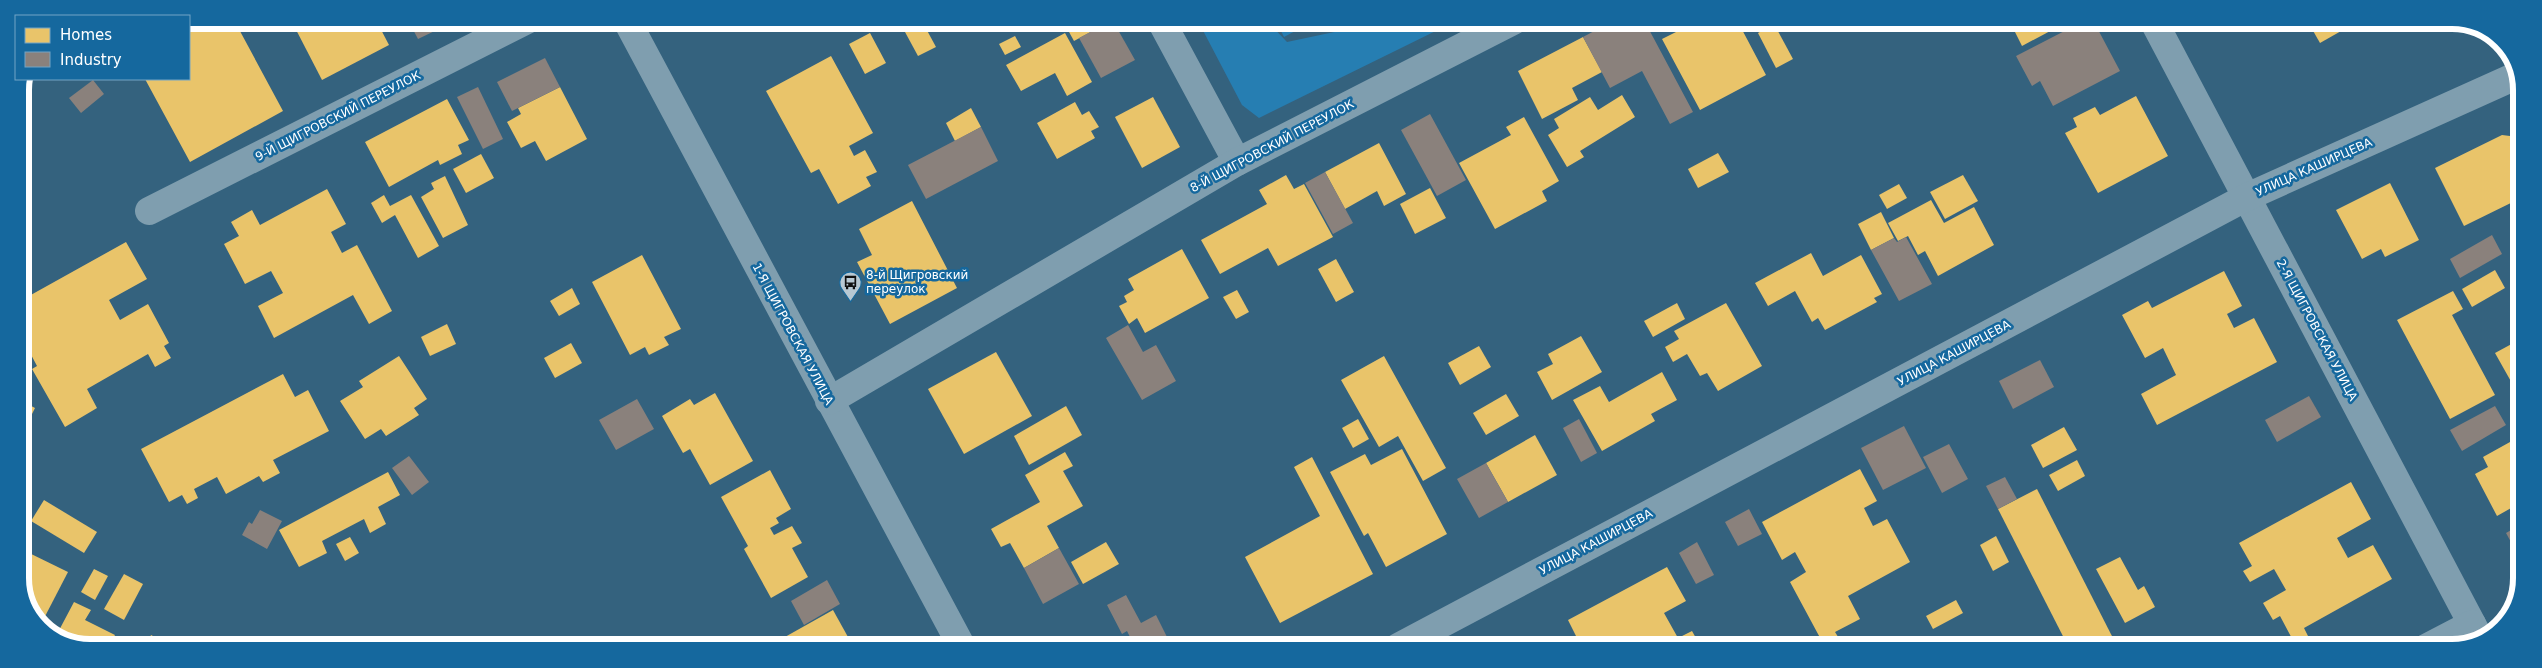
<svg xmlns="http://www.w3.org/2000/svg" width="2542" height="668" viewBox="0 0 2542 668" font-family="'DejaVu Sans',sans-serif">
	<rect width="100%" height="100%" fill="#34627e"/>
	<!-- green -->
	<g fill="#267eb2">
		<path d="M1198,21H1267L1287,42L1358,27L1366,21H1456L1259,118L1242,105Z"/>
		<path d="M1276,21H1314L1284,37Z"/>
	</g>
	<!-- homes -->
	<g fill="#e9c46a">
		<path d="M189,20H234L283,111L190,162L145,79H189Z"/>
		<path d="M291,20H376L389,45L322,80Z"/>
		<path d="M739,21H758L743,28Z"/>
		<path d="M1063,21H1111L1074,41Z"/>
		<path d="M1681,22H1738L1766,75L1700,110L1662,39L1684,28Z"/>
		<path d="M2010,22H2067L2022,46Z"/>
		<path d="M2308,22H2357L2320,43Z"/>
		<path d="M923,23L936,47L918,56L905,32Z"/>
		<path d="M1774,24L1793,59L1776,68L1758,33Z"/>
		<path d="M870,33L886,63L865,74L849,44Z"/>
		<path d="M1065,33L1092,82L1067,96L1055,73L1021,91L1006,65Z"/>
		<path d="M1015,36L1021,47L1005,55L999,44Z"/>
		<path d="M1583,37L1602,72L1572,88L1578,100L1542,119L1518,71Z"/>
		<path d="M831,56L873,133L849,146L854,156L865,150L877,172L866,177L871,186L838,204L819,169L811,173L766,91Z"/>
		<path d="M560,87L587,139L546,161L535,141L521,148L507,122L521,114L518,108Z"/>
		<path d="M1622,95L1635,117L1580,151L1584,157L1567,167L1548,135L1559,128L1554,119L1590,97L1598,110Z"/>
		<path d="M2136,96L2168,156L2098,193L2065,133L2077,127L2073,118L2095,107L2100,115Z"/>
		<path d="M1153,97L1180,147L1142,168L1115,117Z"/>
		<path d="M447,99L469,140L458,145L462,154L440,165L438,160L389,187L365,142Z"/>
		<path d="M1075,102L1082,115L1089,111L1099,127L1091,131L1095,138L1057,159L1037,123Z"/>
		<path d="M971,108L981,127L955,141L946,123Z"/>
		<path d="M1524,117L1559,181L1542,191L1547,201L1495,229L1459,163L1511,135L1506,127Z"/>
		<path d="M2502,135L2510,136L2518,153L2513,159L2519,171H2521V198L2464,226L2435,168Z"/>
		<path d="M1379,143L1406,194L1384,206L1377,191L1345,209L1325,172Z"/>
		<path d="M1718,153L1729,172L1698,188L1688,169Z"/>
		<path d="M481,154L494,178L466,193L453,169Z"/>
		<path d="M1286,175L1294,189L1304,184L1333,237L1278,266L1268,248L1220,274L1201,240L1267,204L1259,190Z"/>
		<path d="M1963,175L1978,201L1945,219L1930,192Z"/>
		<path d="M445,176L468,225L443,238L421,197L434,189L431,183Z"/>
		<path d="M2390,183L2419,240L2385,257L2381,249L2362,259L2336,210Z"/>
		<path d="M1899,184L1907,198L1887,209L1879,195Z"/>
		<path d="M1430,188L1446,218L1415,234L1400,204Z"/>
		<path d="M327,189L346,224L331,232L342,253L357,245L392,311L369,324L353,295L274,338L258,306L283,293L271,271L245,284L224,244L239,236L231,222L252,210L260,225Z"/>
		<path d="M384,195L390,206L411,195L439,246L418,258L395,215L382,223L371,203Z"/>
		<path d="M1931,200L1944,223L1974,207L1994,245L1938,276L1925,251L1918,255L1908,236L1898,241L1888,223Z"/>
		<path d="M912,201L957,288L890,324L857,262L872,255L859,229Z"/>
		<path d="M1881,212L1894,238L1871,250L1858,224Z"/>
		<path d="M126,242L147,279L109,300L120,320L148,304L169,343L164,346L171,358L155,367L148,354L87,389L97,408L65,427L32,369L37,366L28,349L23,352L20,347V301Z"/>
		<path d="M1182,249L1209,298L1145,333L1137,318L1129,324L1119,306L1127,302L1124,296L1134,290L1128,279Z"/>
		<path d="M1811,253L1823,276L1861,255L1882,294L1874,298L1877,302L1825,330L1818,318L1812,322L1795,291L1768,306L1755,283Z"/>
		<path d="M642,255L681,329L664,337L669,345L649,355L645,347L630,355L592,282Z"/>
		<path d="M1336,259L1354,292L1336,302L1318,269Z"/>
		<path d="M2495,270L2505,288L2472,307L2462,289Z"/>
		<path d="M2224,271L2242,306L2227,314L2234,328L2254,318L2277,362L2157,425L2141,394L2176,375L2163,348L2145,358L2122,315L2148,301L2152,308Z"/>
		<path d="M572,288L580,304L559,316L550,301Z"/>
		<path d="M1237,290L1249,312L1236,319L1223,297Z"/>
		<path d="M2453,291L2463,309L2452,315L2495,395L2450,419L2397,320Z"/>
		<path d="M1677,303L1685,319L1653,337L1644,321Z"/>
		<path d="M1726,303L1762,366L1718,391L1707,373L1700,376L1687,354L1673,362L1665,347L1679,339L1674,331Z"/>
		<path d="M447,324L456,344L430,356L421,337Z"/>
		<path d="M1581,336L1602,372L1552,400L1537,372L1553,364L1548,354Z"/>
		<path d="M2519,340L2521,343V381L2513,385L2495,353Z"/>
		<path d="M571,343L582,363L555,378L544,358Z"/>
		<path d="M1479,346L1491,367L1460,385L1448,363Z"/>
		<path d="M996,352L1032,416L964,454L928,389Z"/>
		<path d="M399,356L427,399L414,408L419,415L386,436L381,429L365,439L340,401L363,387L359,381Z"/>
		<path d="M1384,356L1446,468L1423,481L1398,436L1379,447L1341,380Z"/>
		<path d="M1662,372L1677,400L1651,414L1655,421L1602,451L1573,400L1600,386L1609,402Z"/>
		<path d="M283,374L295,397L308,390L329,431L273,460L280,473L263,482L259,476L226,494L217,477L194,489L198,498L187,504L182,495L169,502L141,449Z"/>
		<path d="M20,379L28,384L20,398Z"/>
		<path d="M715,393L753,461L710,485L690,449L683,453L662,416L690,399L694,405Z"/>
		<path d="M1506,394L1519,416L1486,435L1473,413Z"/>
		<path d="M20,400L35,408L29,420L20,415Z"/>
		<path d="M1066,406L1082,435L1029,465L1014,436Z"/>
		<path d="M1358,419L1369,439L1353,448L1342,428Z"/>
		<path d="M2064,427L2077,450L2043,468L2031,445Z"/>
		<path d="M1535,435L1557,475L1508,502L1486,463Z"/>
		<path d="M2510,442L2520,461V503L2497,516L2475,474L2488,467L2483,457Z"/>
		<path d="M1402,449L1447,534L1386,567L1368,533L1364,536L1330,472L1365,454L1371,465Z"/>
		<path d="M1065,452L1073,466L1063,471L1083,506L1047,526L1059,548L1024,568L1010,543L1001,547L991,529L1040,502L1025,475Z"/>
		<path d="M1312,457L1373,574L1280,623L1245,557L1320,516L1294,467Z"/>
		<path d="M2077,460L2085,476L2058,491L2049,475Z"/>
		<path d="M1860,469L1877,501L1864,508L1873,526L1887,519L1910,562L1848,596L1860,619L1835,632L1840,640L1825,647L1790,582L1806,572L1795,552L1782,560L1762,522Z"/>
		<path d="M770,470L791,509L776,518L779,523L770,528L774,535L792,526L802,543L792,548L808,577L771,598L744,549L748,546L721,497Z"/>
		<path d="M388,472L400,495L378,507L386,524L370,533L364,519L322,541L327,553L299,567L279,530Z"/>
		<path d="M2351,482L2371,519L2337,538L2348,558L2373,545L2392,579L2304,628L2311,642L2297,648L2280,616L2273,620L2263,603L2286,590L2274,569L2250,582L2243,571L2252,566L2239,543Z"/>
		<path d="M2037,489L2116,644L2109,648H2069L1998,509Z"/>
		<path d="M44,500L97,532L84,553L31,521Z"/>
		<path d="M1996,536L2009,562L1993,571L1980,545Z"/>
		<path d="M350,537L359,553L345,561L336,544Z"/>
		<path d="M1106,542L1119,564L1083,584L1071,562Z"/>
		<path d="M23,550L68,572L40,626L37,624L20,583V555Z"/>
		<path d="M2120,557L2138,590L2144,586L2155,607L2125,623L2096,569Z"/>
		<path d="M1667,567L1686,601L1664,613L1678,638L1692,631L1701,647H1560L1577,638L1568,620Z"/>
		<path d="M94,569L108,576L95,600L81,592Z"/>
		<path d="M124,574L143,584L124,620L104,609Z"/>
		<path d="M1956,600L1963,613L1933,629L1926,616Z"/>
		<path d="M74,602L91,610L85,620L115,635L109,646H72L56,636Z"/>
		<path d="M833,610L853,646H778L776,642Z"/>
		<path d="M151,635L172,646H146Z"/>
		<path d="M211,636L218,639L220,636L239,646H206Z"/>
	</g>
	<!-- industry -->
	<g fill="#8a817c">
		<path d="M408,20H439L443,27L418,39Z"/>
		<path d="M1111,21H1113L1135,60L1101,78L1079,38Z"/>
		<path d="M1613,21L1645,22L1693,112L1670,124L1642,71L1610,88L1583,37Z"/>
		<path d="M2082,22H2094L2120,71L2053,106L2040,81L2032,86L2016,56Z"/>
		<path d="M545,58L560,87L512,111L497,82Z"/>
		<path d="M93,80L104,94L81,113L69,98Z"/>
		<path d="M478,87L503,139L483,149L457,97Z"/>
		<path d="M1430,114L1466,180L1437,196L1401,130Z"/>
		<path d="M981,127L998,161L926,199L908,165Z"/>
		<path d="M1325,172L1353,223L1333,234L1305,183Z"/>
		<path d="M20,224L30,239L20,246Z"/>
		<path d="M2492,235L2502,254L2460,278L2450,259Z"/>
		<path d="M1906,237L1932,284L1899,301L1871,250L1894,238L1897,242Z"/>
		<path d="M1128,325L1143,352L1156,345L1176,381L1142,400L1106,338Z"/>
		<path d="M2040,360L2054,387L2013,409L1999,381Z"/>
		<path d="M2309,396L2321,417L2277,442L2265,420Z"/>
		<path d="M637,399L654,429L616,450L599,420Z"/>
		<path d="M2495,406L2506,425L2462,451L2450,430Z"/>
		<path d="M1579,419L1597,453L1581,462L1563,428Z"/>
		<path d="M1904,426L1926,468L1883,490L1861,448Z"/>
		<path d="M1949,444L1968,479L1942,493L1923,457Z"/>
		<path d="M409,456L429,482L412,495L392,468Z"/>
		<path d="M1486,463L1508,502L1479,518L1457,479Z"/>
		<path d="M2005,477L2017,499L1998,509L1986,486Z"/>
		<path d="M1749,509L1762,534L1738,546L1725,522Z"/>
		<path d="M260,510L282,521L267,549L242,535L249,522L252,524Z"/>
		<path d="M2520,525V551L2517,553L2506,533Z"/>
		<path d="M1697,542L1714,575L1696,584L1679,553Z"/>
		<path d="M1059,548L1079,584L1043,604L1024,568Z"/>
		<path d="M827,580L840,604L804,625L791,601Z"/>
		<path d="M1126,595L1141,623L1156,615L1167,637L1163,639L1167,647H1135L1127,631L1122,634L1107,605Z"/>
	</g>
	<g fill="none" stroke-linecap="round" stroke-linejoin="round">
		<!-- minor -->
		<g stroke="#7f9eaf" stroke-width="28">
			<path d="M627,21L962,647"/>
			<path d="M1161,21L1237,162"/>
			<path d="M2154,22L2480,639"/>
			<path d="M149,211L527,20"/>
			<path d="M829,401L1237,162L1513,21"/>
			<path d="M1398,647L2247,197L2518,75"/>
			<path d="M2426,648L2472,624"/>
		</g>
	</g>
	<!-- icons -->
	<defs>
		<symbol id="bus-pin" viewBox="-11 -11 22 30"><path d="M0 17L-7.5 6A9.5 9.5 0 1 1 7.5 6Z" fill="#b8c8d2" stroke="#15689e"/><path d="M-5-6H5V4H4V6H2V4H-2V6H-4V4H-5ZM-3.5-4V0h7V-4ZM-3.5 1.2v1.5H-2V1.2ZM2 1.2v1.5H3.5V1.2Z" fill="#111"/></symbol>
	</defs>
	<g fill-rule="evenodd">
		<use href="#bus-pin" x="838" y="270" width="25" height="34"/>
	</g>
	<g text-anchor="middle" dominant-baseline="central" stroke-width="5" stroke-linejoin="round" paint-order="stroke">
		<!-- street labels -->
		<g font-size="12" fill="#fff" stroke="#15689e">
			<text transform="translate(338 116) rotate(-27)">9-Й ЩИГРОВСКИЙ ПЕРЕУЛОК</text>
			<text transform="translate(1272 146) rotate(-28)">8-Й ЩИГРОВСКИЙ ПЕРЕУЛОК</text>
			<text transform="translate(2314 167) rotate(-24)">УЛИЦА КАШИРЦЕВА</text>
			<text transform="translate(2317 330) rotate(62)">2-Я ЩИГРОВСКАЯ УЛИЦА</text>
			<text transform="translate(793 334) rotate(62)">1-Я ЩИГРОВСКАЯ УЛИЦА</text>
			<text transform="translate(1954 353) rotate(-28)">УЛИЦА КАШИРЦЕВА</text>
			<text transform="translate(1596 542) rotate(-28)">УЛИЦА КАШИРЦЕВА</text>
		</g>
		<!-- poi labels -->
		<g font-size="12" fill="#fff" stroke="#15689e" text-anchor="start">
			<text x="866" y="275">8-й Щигровский<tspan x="866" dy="14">переулок</tspan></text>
		</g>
	</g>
	<!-- crop -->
	<path d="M0 0H2542V668H0ZM90 29H2452A61 61 0 0 1 2513 90V578A61 61 0 0 1 2452 639H90A61 61 0 0 1 29 578V90A61 61 0 0 1 90 29Z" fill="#15689e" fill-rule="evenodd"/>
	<path fill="none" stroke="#fff" stroke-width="6" d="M90 29H2452A61 61 0 0 1 2513 90V578A61 61 0 0 1 2452 639H90A61 61 0 0 1 29 578V90A61 61 0 0 1 90 29Z"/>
	<!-- legend -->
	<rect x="15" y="15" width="175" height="65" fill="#15689e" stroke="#73a4c5"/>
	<rect x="25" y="28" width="25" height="15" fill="#e9c46a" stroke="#73a4c5"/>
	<text x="60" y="40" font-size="15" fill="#ffffff">Homes</text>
	<rect x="25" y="52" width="25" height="15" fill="#8a817c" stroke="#73a4c5"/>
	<text x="60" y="65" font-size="15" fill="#ffffff">Industry</text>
</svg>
